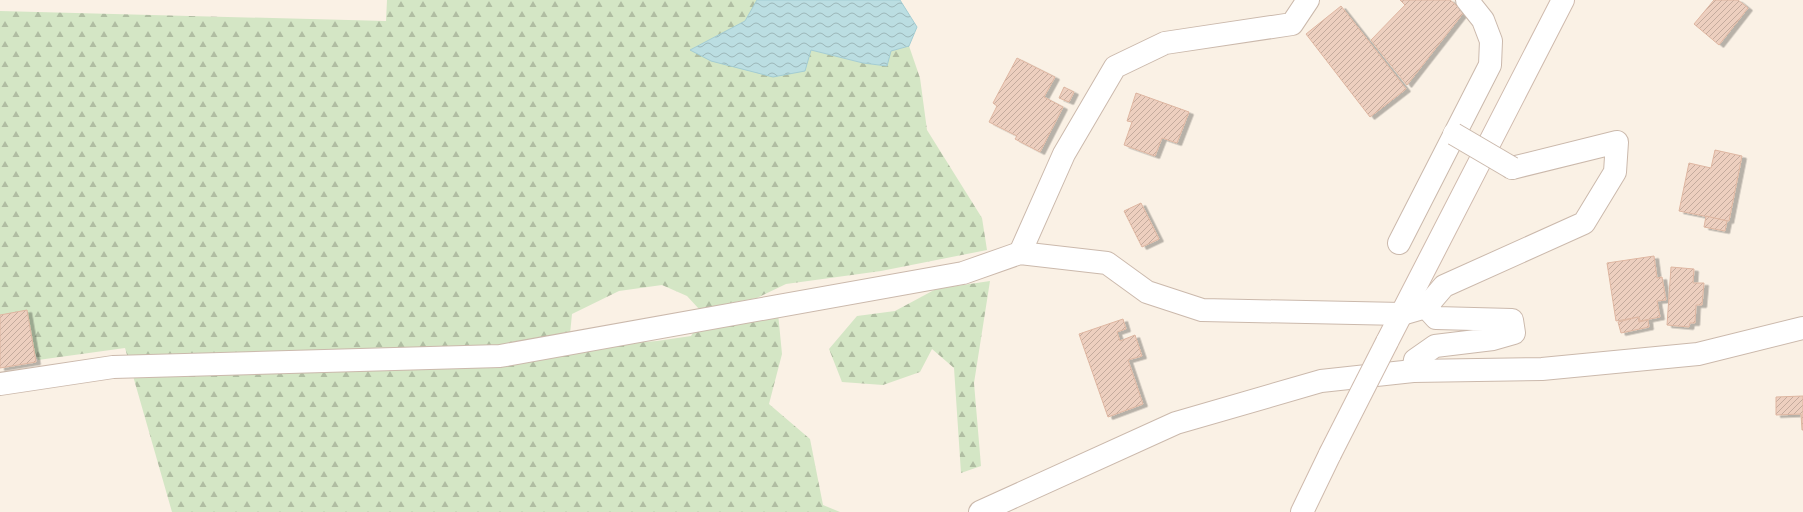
<svg xmlns="http://www.w3.org/2000/svg" width="1803" height="512" viewBox="0 0 1803 512" font-family="'DM Sans',sans-serif">
	<defs>
		<pattern id="forest-firs" width="22" height="20" patternUnits="userSpaceOnUse"><rect width="22" height="20" fill="#d4e6c5"/><path d="M5 1l3.5 6h-7zM16 11l3.5 6h-7z" fill="#b0bda2"/></pattern>
		<pattern id="water-waves" width="16" height="10" patternUnits="userSpaceOnUse"><rect width="16" height="10" fill="#bbdee2"/><path d="M0 5q4-4 8 0t8 0" fill="none" stroke="#9cb7b9"/></pattern>
		<pattern id="building-hatch" width="6" height="6" patternUnits="userSpaceOnUse"><rect width="6" height="6" fill="#edcfbf"/><path d="M-1 1l2-2M0 6l6-6M5 7l2-2" fill="none" stroke="#c4ab9d"/></pattern>
		<filter id="shadow"><feDropShadow dx="4.5" dy="2.5" stdDeviation="0" flood-color="#0004"/></filter>
	</defs>
	<rect width="100%" height="100%" fill="#faf1e5"/>
	<!-- forest -->
	<g fill="url(#forest-firs)">
		<path d="M387,0H757L745,21L690,50H811L863,63L886,66L891,51L909,46L920,78L927,130L982,218L987,250L881,271L786,284L757,298L699,309L687,296L662,285L619,291L572,314L570,334L595,346L657,341L691,336L701,320L778,313L782,354L769,404L810,439L823,505L840,512H172L125,348L38,360L25,333L0,348V11L386,21Z"/>
		<path d="M990,281L974,383L981,466L961,473L954,368L932,349L920,372L883,385L842,382L829,349L857,316L895,311L936,289Z"/>
	</g>
	<!-- water -->
	<path fill="url(#water-waves)" stroke="#a3cdd3" d="M757,0H900L917,27L909,46L891,51L887,66L863,63L811,50L805,71L773,77L711,61L690,50L745,21Z"/>
	<!-- building -->
	<g fill="url(#building-hatch)" stroke="#deb6a1" filter="url(#shadow)">
		<path d="M1400,0H1450L1464,12L1407,85L1371,40L1405,5Z"/>
		<path d="M1714,0H1738L1748,8L1719,45L1694,24Z"/>
		<path d="M1341,6L1406,89L1370,117L1306,34Z"/>
		<path d="M1017,58L1055,77L1044,97L1063,107L1040,152L1015,139L1017,136L989,122L997,106L993,103Z"/>
		<path d="M1064,87L1074,92L1069,102L1059,98Z"/>
		<path d="M1136,93L1189,112L1177,143L1162,138L1155,156L1124,145L1132,122L1127,121Z"/>
		<path d="M1715,150L1742,156L1729,221L1679,211L1689,163L1711,168Z"/>
		<path d="M1141,203L1159,239L1142,247L1124,211Z"/>
		<path d="M1706,216L1727,221L1725,231L1704,227Z"/>
		<path d="M1654,256L1657,278L1662,277L1666,300L1657,301L1660,317L1640,321L1639,317L1616,321L1607,263Z"/>
		<path d="M1671,267L1694,269L1693,283H1704L1702,305H1696L1695,323H1690L1689,327L1667,325Z"/>
		<path d="M27,310L36,362L0,368V315Z"/>
		<path d="M1638,317L1639,322L1648,320L1649,327L1621,333L1618,322Z"/>
		<path d="M1123,319L1126,329L1117,332L1120,341L1135,335L1142,356L1128,360L1143,404L1108,417L1079,334Z"/>
		<path d="M1803,396V430H1802L1801,414L1776,415V397Z"/>
	</g>
	<g fill="none" stroke-linecap="round" stroke-linejoin="round">
		<defs>
			<g id="street">
				<path d="M1399,243L1490,65L1491,41L1483,20L1467,0"/>
				<path d="M1020,253L1064,154L1115,67L1165,43L1292,24L1308,0"/>
				<path d="M1413,371L1415,360L1435,346L1493,339L1514,333L1512,320L1436,318L1426,307"/>
				<path d="M0,384L113,367L500,356L963,273L1020,253L1107,263L1147,292L1202,310L1402,314L1426,307L1444,286L1584,223L1615,172L1617,142L1512,168"/>
				<path d="M980,512L1176,423L1321,381L1413,371L1542,369L1698,354L1803,328"/>
			</g>
			<g id="secondary">
				<path d="M1387,342L1563,0"/>
				<path d="M1302,512L1330,454"/>
			</g>
		</defs>
		<!-- street casing -->
		<use href="#street" stroke="#cbb9ac" stroke-width="24"/>
		<!-- secondary casing -->
		<use href="#secondary" stroke="#cfbaad" stroke-width="24"/>
		<!-- street -->
		<use href="#street" stroke="#fff" stroke-width="22"/>
		<!-- secondary -->
		<use href="#secondary" stroke="#fff" stroke-width="22"/>
		<defs>
			<path id="street-bridge" d="M1454,134L1512,168"/>
			<path id="secondary-bridge" d="M1330,454L1387,342"/>
		</defs>
		<!-- street-bridge casing -->
		<use href="#street-bridge" stroke="#cbb9ac" stroke-width="24" stroke-linecap="butt"/>
		<!-- secondary-bridge casing -->
		<use href="#secondary-bridge" stroke="#cfbaad" stroke-width="24" stroke-linecap="butt"/>
		<!-- street-bridge -->
		<use href="#street-bridge" stroke="#fff" stroke-width="22"/>
		<!-- secondary-bridge -->
		<use href="#secondary-bridge" stroke="#fff" stroke-width="22"/>
	</g>
</svg>
